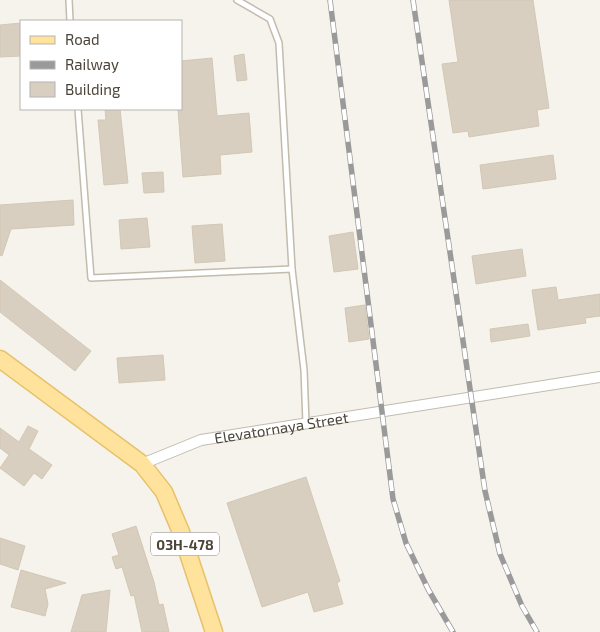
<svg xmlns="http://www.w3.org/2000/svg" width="600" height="632" viewBox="0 0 600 632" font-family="'Exo 2',sans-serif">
	<rect width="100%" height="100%" fill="#f6f3ec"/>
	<!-- building -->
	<g fill="#d8cfc1" stroke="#d3c7b4">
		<path d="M449,0H533L549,108L537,110L539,126L469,137L468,131L453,133L442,64L458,62Z"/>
		<path d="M21,23V56L0,57V25Z"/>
		<path d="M244,54L247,80L237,81L234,56Z"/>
		<path d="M212,58L217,116L249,113L252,152L220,155L221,174L183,177L178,109H181V61Z"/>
		<path d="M105,109H120L128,183L104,185L98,120H106Z"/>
		<path d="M553,155L556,179L483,189L480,165Z"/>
		<path d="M163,172L164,192L144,193L142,173Z"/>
		<path d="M73,200L74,225L11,229L2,256L0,255V205Z"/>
		<path d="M147,218L150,247L121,249L119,220Z"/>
		<path d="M222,224L225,261L195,263L192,226Z"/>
		<path d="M353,232L358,269L334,272L329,236Z"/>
		<path d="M522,249L526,276L476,284L472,256Z"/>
		<path d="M0,280L91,351L75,371L0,312Z"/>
		<path d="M556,287L558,300L600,294V316L585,318L586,323L538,330L532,290Z"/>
		<path d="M365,305L369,339L349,342L345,308Z"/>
		<path d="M528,324L530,336L491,342L490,329Z"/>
		<path d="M163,355L165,380L119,383L117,358Z"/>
		<path d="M28,426L38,431L29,449L52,465L42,479L34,473L24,486L0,468L9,455L0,448V428L19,442Z"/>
		<path d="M306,477L340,581L337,583L343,604L314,612L308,592L262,607L227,503Z"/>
		<path d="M136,526L154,582L159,605L163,604L169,632H142L134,595L131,596L122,567L116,569L112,557L119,555L112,534Z"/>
		<path d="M0,538L25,546L18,570L0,564Z"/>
		<path d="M21,570L66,583L45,589L48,604L45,616L11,607Z"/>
		<path d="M110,590L106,632H71L82,595Z"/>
	</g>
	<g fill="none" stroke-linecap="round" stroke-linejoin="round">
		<defs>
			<g id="service">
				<path d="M69,0L70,21"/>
				<path d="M237,0L270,19L279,43L292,269L304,370L306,423"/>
				<path d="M78,109L91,278L292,269"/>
			</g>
			<g id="minor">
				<path id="s1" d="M142,464L201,440L600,377"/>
			</g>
			<path id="primary" d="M0,359L142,464L164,492L181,532L214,632"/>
		</defs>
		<!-- service casing -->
		<use href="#service" stroke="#c2bbae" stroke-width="8"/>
		<!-- minor casing -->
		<use href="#minor" stroke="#c2bbae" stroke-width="12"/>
		<!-- primary casing -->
		<use href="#primary" stroke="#e6c16a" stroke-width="19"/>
		<!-- service -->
		<use href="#service" stroke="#fff" stroke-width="5"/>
		<!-- minor -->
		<use href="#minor" stroke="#fff" stroke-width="10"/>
		<!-- primary -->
		<use href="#primary" stroke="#ffe39c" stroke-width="16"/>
		<defs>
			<g id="rail">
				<path d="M330,0L393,499L406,543L428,589L453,632"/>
				<path d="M413,0L485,491L500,554L522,606L537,632"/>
			</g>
		</defs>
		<!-- rail casing -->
		<use href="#rail" stroke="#9a9a9a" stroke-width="5.5"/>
		<!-- rail -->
		<use href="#rail" stroke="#fff" stroke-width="4" stroke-dasharray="11" stroke-linecap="butt"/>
	</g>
	<g text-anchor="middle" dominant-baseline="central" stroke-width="5" stroke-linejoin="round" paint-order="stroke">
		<!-- shield labels -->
		<rect fill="#fff" stroke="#817c74" stroke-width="1" x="151" y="532.5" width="68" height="23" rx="4"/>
		<g font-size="14" font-weight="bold" fill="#4b4439">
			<text x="185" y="544">03Н-478</text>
		</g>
		<!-- street labels -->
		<g font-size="15" fill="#4b4439" stroke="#fff">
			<text stroke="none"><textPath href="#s1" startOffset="145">Elevatornaya Street</textPath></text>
		</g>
	</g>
	<!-- legend -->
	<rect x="20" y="20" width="162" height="90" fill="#ffffff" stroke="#b7b4b0"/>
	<rect x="30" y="36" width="25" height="8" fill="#ffe39c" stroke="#b7b4b0"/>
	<text x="65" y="45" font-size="15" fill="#4b4439">Road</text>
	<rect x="30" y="61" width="25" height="8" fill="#9a9a9a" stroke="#b7b4b0"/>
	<text x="65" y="70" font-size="15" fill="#4b4439">Railway</text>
	<rect x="30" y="82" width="25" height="15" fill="#d8cfc1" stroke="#b7b4b0"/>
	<text x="65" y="95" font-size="15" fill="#4b4439">Building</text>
</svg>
